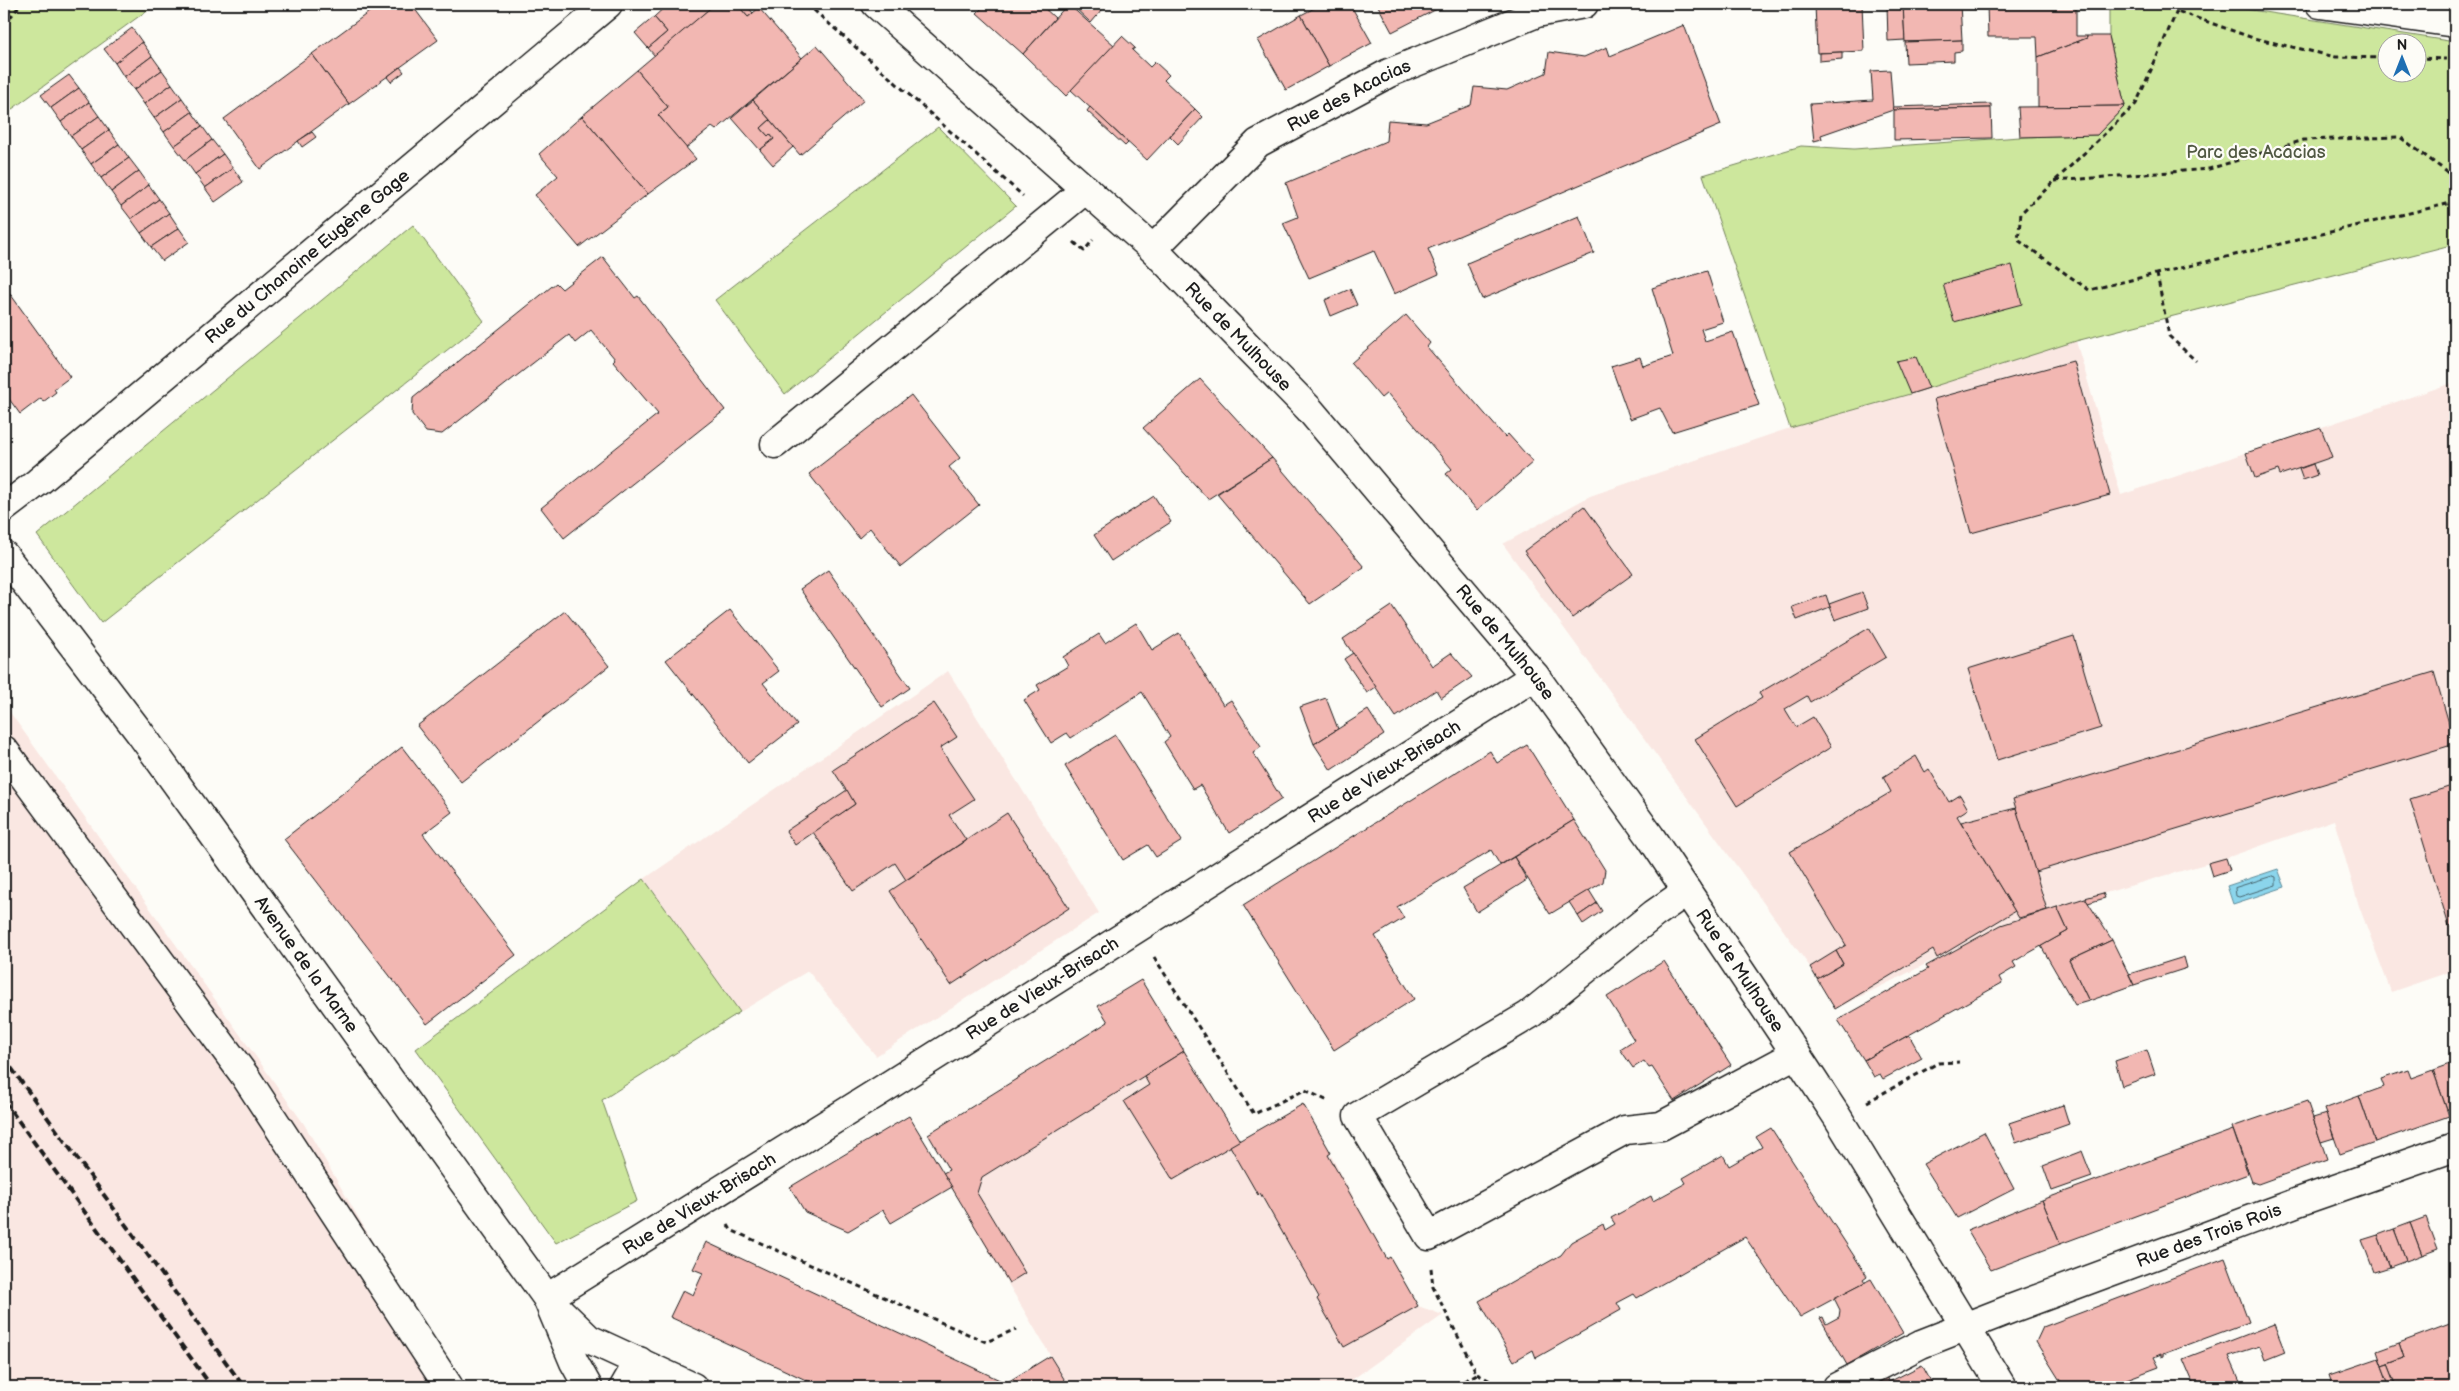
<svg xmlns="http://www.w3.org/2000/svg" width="2459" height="1391" viewBox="0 0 2459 1391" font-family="'Balsamiq Sans',sans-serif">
	<rect width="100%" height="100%" fill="#fdfcf7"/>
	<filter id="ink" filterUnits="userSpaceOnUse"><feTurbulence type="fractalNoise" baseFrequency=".02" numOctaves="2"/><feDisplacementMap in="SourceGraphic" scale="10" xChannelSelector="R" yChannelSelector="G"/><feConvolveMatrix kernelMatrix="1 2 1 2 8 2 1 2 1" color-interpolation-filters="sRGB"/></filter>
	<g filter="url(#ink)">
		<!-- built -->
		<g fill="#fae7e2">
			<path d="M2076,341L2121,495L2455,382V970L2391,992L2359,906L2334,820L2226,858L2019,918L1835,1009L1810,967L1503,544L1590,496L1790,428L1910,394Z"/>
			<path d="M948,671L1099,913L876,1056L808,971L740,1012L644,879Z"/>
			<path d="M4,704L304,1124L457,1387H10L4,1380Z"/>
			<path d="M1141,980L1240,1141L1303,1104L1387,1259L1390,1257L1418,1306L1443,1315L1353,1379V1387H1069L943,1173L949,1169L928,1134L1108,1022L1098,1006Z"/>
		</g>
		<!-- green -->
		<g fill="#cde79d" stroke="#74825c" fill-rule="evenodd">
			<path d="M4,4H145L149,9L4,115Z"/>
			<path d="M2109,4H2213L2455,42V244L2076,341L1910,394L1790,428L1703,175L1801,146L1854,149L2020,137L2097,135L2125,106L2109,36ZM2386,42H2416V72H2386Z"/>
			<path d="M938,127L1016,206L785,394L715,300Z"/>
			<path d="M413,225L484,321L101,623L37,535Z"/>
			<path d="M644,879L740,1012L602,1100L637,1201L556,1243L416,1049Z"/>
		</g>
		<!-- water -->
		<path fill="#8bd5ec" stroke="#5f8b99" d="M2278,869L2285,887L2233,904L2227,886Z"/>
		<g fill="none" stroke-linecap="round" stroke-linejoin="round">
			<!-- shore -->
			<path stroke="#48666f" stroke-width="1" d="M2273,876L2276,877V885L2239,897L2236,896L2235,888Z"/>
		</g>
		<!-- building -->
		<g fill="#f2b7b2" stroke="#1c1c1c">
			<path d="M380,4H411L438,40L349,104L312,54Z"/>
			<path d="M668,4H715L655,56L648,48L667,32L654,17Z"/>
			<path d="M715,4H737L748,17L759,8L802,58L716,130L712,127L686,148L658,115L668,107L637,70Z"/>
			<path d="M737,4H745L753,13L748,17Z"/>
			<path d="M986,4H1040L1055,18L1023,54L977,13Z"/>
			<path d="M1040,4H1049L1052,6L1047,11Z"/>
			<path d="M1068,4L1114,45L1066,96L1023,54Z"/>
			<path d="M1071,4H1096L1102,10L1091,23Z"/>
			<path d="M1322,4H1350L1372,43L1329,66L1301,15Z"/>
			<path d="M1377,4H1432L1435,10L1392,32Z"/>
			<path d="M1432,4H1450L1435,10Z"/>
			<path d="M1815,4H1862L1864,51L1817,53Z"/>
			<path d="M1903,4L1905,40L1888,41L1887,5Z"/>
			<path d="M1903,4H1960L1962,40L1905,42Z"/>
			<path d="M1987,4H2076V36H2087V38L2038,57L2037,37H1988Z"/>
			<path d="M1301,15L1329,66L1286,90L1258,40Z"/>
			<path d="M654,17L667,32L648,48L635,33Z"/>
			<path d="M1684,25L1721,125L1428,249L1439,274L1394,294L1374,251L1309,278L1283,223L1298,217L1286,183L1386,141L1388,120L1426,123L1471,105L1474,87L1507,90L1546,73L1549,52L1584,57L1607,47L1610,56Z"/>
			<path d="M132,28L142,42L115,63L104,49Z"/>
			<path d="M1122,36L1135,48L1132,50L1150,67L1155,62L1169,75L1164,80L1195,109L1147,160L1071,90Z"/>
			<path d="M2087,36H2109L2125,106L2038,107V57L2087,38Z"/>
			<path d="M1962,40V51L1954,52V61L1906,63L1905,42Z"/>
			<path d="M142,42L152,56L124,77L115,63Z"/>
			<path d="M817,45L864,100L800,155L753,100Z"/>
			<path d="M1842,52V59L1819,61V53Z"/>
			<path d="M312,54L349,104L260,169L224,119Z"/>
			<path d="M152,56L162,70L134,90L124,77Z"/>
			<path d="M400,67L404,72L391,82L387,77Z"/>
			<path d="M162,70L172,84L144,104L134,90Z"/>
			<path d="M637,70L668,107L658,115L696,159L648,194L582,116Z"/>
			<path d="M1890,70L1893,110L1821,135L1822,139L1814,141L1810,104L1873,100L1871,71Z"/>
			<path d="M69,75L79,88L51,108L41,95Z"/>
			<path d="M172,84L182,98L154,118L144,104Z"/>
			<path d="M79,88L89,102L61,122L51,108Z"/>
			<path d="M182,98L192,112L164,132L154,118Z"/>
			<path d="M753,100L770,120L761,128L768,136L770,134L774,139L760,150L732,118Z"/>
			<path d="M89,102L99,116L71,136L61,122Z"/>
			<path d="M1991,104V108L1894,110L1893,107Z"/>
			<path d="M2125,106L2097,135L2020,137L2018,107Z"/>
			<path d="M1090,107L1128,143L1125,146L1087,111Z"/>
			<path d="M1991,108L1992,138L1894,140V110Z"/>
			<path d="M1195,109L1203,117L1178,144L1170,136Z"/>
			<path d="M192,112L202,126L174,146L164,132Z"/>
			<path d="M99,116L109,130L81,150L71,136Z"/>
			<path d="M582,116L648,194L579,247L535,195L558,176L539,154Z"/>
			<path d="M770,120L793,147L773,165L760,150L774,139L770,134L768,136L761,128Z"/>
			<path d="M202,126L212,140L185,160L174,146Z"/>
			<path d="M109,130L119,144L91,164L81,150Z"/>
			<path d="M312,132L316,137L302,147L298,141Z"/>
			<path d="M212,140L223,154L195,174L185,160Z"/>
			<path d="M119,144L129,158L101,178L91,164Z"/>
			<path d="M223,154L233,168L205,188L195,174Z"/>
			<path d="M129,158L139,171L111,192L101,178Z"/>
			<path d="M233,168L243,182L215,202L205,188Z"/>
			<path d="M139,171L149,185L121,206L111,192Z"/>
			<path d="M149,185L159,199L131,219L121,206Z"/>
			<path d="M159,199L169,213L141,233L131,219Z"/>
			<path d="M169,213L179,228L151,247L141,233Z"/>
			<path d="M1579,216L1594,253L1482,299L1467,263Z"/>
			<path d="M179,228L189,242L162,261L151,247Z"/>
			<path d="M603,257L635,298L638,296L725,410L564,538L541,508L658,414L613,361L615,359L591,330L575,343L569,335L442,434L426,432L412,414L413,398L556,283L562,289Z"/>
			<path d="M2012,265L2022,304L1954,322L1943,284Z"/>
			<path d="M1707,271L1723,322L1701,329L1705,341L1733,332L1759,405L1672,432L1660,408L1630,419L1611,366L1640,357L1643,366L1673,356L1652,288Z"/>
			<path d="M4,285L11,295L4,300Z"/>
			<path d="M1350,289L1357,305L1331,316L1325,300Z"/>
			<path d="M11,295L70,377L54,389L56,392L43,402L41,398L20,414L4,392V300Z"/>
			<path d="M1406,315L1430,343L1427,347L1505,437L1508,434L1533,462L1477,510L1446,474L1452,469L1417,428L1387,393L1381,398L1351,363Z"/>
			<path d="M1916,357L1929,388L1910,394L1896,361Z"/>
			<path d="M2073,361L2110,495L1971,533L1934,399Z"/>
			<path d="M1200,379L1272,458L1208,499L1143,428Z"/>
			<path d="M911,395L960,458L949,467L979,505L901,567L870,528L859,538L809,474Z"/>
			<path d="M2321,428L2332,457L2280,475L2278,470L2255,478L2246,453Z"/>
			<path d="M1272,458L1364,567L1310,604L1217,494Z"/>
			<path d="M2313,464L2317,475L2303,480L2299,469Z"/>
			<path d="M1154,496L1171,522L1111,561L1094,535Z"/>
			<path d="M1584,506L1633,574L1572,618L1524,551Z"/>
			<path d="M828,570L910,688L882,707L800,589Z"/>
			<path d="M1862,592L1868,608L1835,620L1829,604Z"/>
			<path d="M1826,595L1830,607L1797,620L1792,607Z"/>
			<path d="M1392,606L1432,666L1451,653L1472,677L1441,698L1436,690L1396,717L1343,639Z"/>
			<path d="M730,610L779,671L763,683L797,725L748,763L666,660Z"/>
			<path d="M565,611L609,666L461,782L417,726Z"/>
			<path d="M1136,623L1152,650L1179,633L1223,705L1231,700L1261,747L1253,753L1282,799L1229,833L1200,785L1193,789L1164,742L1170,737L1142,692L1071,738L1067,733L1051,743L1024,700L1040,690L1037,685L1068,666L1063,657L1099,634L1105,643Z"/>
			<path d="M1869,628L1886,657L1810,702L1807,696L1785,709L1796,727L1813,717L1831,747L1737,806L1695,739L1762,698L1759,693Z"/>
			<path d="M2074,636L2101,728L1997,760L1968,669Z"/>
			<path d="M1353,653L1376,687L1367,693L1344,659Z"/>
			<path d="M2434,672L2455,744L2035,872L2013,799Z"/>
			<path d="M1326,698L1338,729L1314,744L1300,707Z"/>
			<path d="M934,703L957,737L940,748L974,799L949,815L966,840L906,880L895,863L853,891L813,832L855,804L833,770Z"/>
			<path d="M1368,710L1384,735L1331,770L1314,744Z"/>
			<path d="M1115,735L1182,841L1156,857L1148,845L1123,860L1065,766Z"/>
			<path d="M1527,745L1574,820L1500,865L1491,850L1397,907L1404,918L1375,936L1414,999L1334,1050L1243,905L1490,751L1497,763Z"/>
			<path d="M402,747L452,812L423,834L516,955L427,1024L284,839Z"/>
			<path d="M1916,756L1925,772L1929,769L1949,802L1960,795L1968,809L1957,816L2015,911L1937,958L1933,950L1835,1009L1817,979L1843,964L1836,951L1846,945L1790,852L1891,792L1883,777Z"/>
			<path d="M2455,785V924L2449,926L2410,799Z"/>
			<path d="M847,790L855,804L795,845L786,831Z"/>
			<path d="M2016,808L2047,910L2019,918L1961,822Z"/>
			<path d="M1007,813L1069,908L951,985L890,891Z"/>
			<path d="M1574,820L1605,870L1603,882L1550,914L1514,857Z"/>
			<path d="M1514,857L1527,880L1477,912L1463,888Z"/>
			<path d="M2226,858L2230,870L2212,876L2208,863Z"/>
			<path d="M1589,890L1597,903L1578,916L1569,902Z"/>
			<path d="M2103,893L2105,898L2088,903L2085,898Z"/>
			<path d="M2085,898L2112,940L2069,960L2089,1001L2075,1005L2041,946L2068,931L2057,907Z"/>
			<path d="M1597,903L1602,911L1583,924L1578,916Z"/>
			<path d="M2057,907L2068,931L2013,962L2016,967L1999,977L2002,983L1864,1060L1838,1020L1928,969L1926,966L2001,925Z"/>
			<path d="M2112,940L2134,985L2089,1001L2069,960Z"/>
			<path d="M1836,951L1843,964L1817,979L1810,967Z"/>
			<path d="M2184,957L2187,968L2134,985L2129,974Z"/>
			<path d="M1664,961L1731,1065L1674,1101L1652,1067L1649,1068L1644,1061L1633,1068L1620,1049L1634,1040L1607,997Z"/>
			<path d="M1141,980L1184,1051L982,1177L977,1193L1025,1273L1009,1283L943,1173L949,1170L928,1134L1108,1022L1098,1006Z"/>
			<path d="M1909,1035L1922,1058L1883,1079L1880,1074L1874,1077L1864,1060Z"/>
			<path d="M2147,1050L2155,1074L2122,1086L2115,1061Z"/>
			<path d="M1184,1051L1240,1141L1173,1180L1124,1101L1149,1085L1144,1076Z"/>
			<path d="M2455,1062V1107L2447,1110L2433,1070Z"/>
			<path d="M2408,1070L2411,1078L2433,1070L2449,1116L2375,1142L2359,1096L2384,1087L2381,1079Z"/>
			<path d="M2359,1096L2375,1142L2340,1154L2324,1109Z"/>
			<path d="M2307,1101L2327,1159L2258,1184L2252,1182L2232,1127Z"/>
			<path d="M1303,1104L1331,1153L1328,1155L1387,1259L1390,1257L1418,1306L1344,1347L1317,1299L1319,1297L1260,1193L1258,1195L1230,1146Z"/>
			<path d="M2063,1105L2069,1124L2016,1143L2009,1123Z"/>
			<path d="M2326,1114L2334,1138L2321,1142L2313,1118Z"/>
			<path d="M909,1116L952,1187L891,1223L883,1210L848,1231L805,1212L790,1187Z"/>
			<path d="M1771,1128L1867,1276L1863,1279L1865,1282L1800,1317L1745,1237L1637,1298L1634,1294L1617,1303L1621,1310L1536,1358L1533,1350L1514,1361L1479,1301L1561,1255L1571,1242L1603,1224L1605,1230L1615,1224L1611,1218L1651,1196L1653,1201L1686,1183L1683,1178L1723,1155L1729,1166L1762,1147L1756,1137Z"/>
			<path d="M2233,1130L2248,1174L2060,1244L2042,1200Z"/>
			<path d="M1984,1132L2014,1189L1957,1218L1923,1164Z"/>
			<path d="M2082,1151L2092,1177L2052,1191L2043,1166Z"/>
			<path d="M2042,1200L2060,1244L1991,1270L1967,1230Z"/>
			<path d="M2426,1217L2438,1249L2422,1255L2410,1223Z"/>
			<path d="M2410,1223L2422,1255L2406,1261L2394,1229Z"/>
			<path d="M2394,1229L2406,1261L2390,1267L2378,1235Z"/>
			<path d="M2378,1235L2390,1267L2374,1272L2362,1240Z"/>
			<path d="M706,1242L1006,1383L1050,1356L1069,1387H821L670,1317L683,1290L693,1295L703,1273L693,1269Z"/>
			<path d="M2225,1258L2249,1322L2163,1354V1356L2161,1357V1354L2154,1357L2159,1367L2105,1387H2064L2036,1342L2043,1327Z"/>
			<path d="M1871,1279L1903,1333L1847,1365L1820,1318L1823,1317L1826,1324L1839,1317L1840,1310L1834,1298Z"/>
			<path d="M2455,1322V1387H2397L2388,1364L2404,1358L2399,1343Z"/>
			<path d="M2274,1324L2285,1352L2265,1360L2260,1346L2229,1356L2240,1381L2221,1387H2195L2183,1359Z"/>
			<path d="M2399,1343L2404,1358L2382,1366L2377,1351Z"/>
			<path d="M2379,1358L2390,1387H2333L2329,1375Z"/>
			<path d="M2388,1364L2397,1387H2390L2382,1366Z"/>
			<path d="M1922,1365L1934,1387H1865L1886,1377L1889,1382Z"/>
			<path d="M2123,1381L2125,1387H2105Z"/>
		</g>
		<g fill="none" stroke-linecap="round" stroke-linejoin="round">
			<defs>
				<g id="minor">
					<path d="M2320,4L2455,23"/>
					<path id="s1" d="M1153,249L1258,143L1389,73L1537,13L1584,4"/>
					<path d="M775,444L1086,189"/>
					<path id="s2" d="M4,508L38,482L608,4"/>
					<path id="s3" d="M4,555L140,733L547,1298L574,1362L588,1387"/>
					<path d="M4,750L245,1076L449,1387"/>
					<path d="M1687,891L1654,914L1529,1015L1358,1116L1429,1236L1625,1130L1661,1126L1796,1054"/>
					<path id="s4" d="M547,1298L880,1091L1535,676"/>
					<path d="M555,1306L589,1339L693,1387"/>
					<path d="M624,1387L639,1361"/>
					<path id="s5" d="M1837,1387L1921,1344L2013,1308L2298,1202L2455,1147"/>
				</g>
				<g id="major">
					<path id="s6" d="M876,4L1153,249L1309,409L1535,676L1650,836L1796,1054L1838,1118L2002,1387"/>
				</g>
			</defs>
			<!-- minor casing -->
			<use href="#minor" stroke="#1c1c1c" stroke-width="31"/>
			<!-- major casing -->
			<use href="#major" stroke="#1c1c1c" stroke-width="31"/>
			<!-- path -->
			<g stroke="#1c1c1c" stroke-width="3" stroke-dasharray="5 4" stroke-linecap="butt">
				<path d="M807,4L1023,196"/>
				<path d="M2177,4V11L2253,38L2336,57L2386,58"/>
				<path d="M2177,11L2136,104L2021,213L2018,240L2089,290L2455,202"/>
				<path d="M4,25L21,4"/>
				<path d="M2416,58L2446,59"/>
				<path d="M4,138H6"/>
				<path d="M2055,181L2209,169L2304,140L2400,137L2455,178"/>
				<path d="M1074,242L1084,251L1093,240"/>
				<path d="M2157,274L2169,336L2196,361"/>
				<path d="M1154,957L1254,1114L1305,1090L1328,1101"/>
				<path d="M1867,1102L1938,1063L1959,1062"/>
				<path d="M728,1225L731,1230L986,1342L1016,1329"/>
				<path d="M1431,1268L1433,1287L1477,1374L1453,1387"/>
				<path d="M1477,1374L1502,1387"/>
			</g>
			<!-- minor -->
			<use href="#minor" stroke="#fdfcf7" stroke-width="28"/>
			<!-- major -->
			<use href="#major" stroke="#fdfcf7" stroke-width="28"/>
			<!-- rail -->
			<g stroke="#1c1c1c" stroke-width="4" stroke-dasharray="8 4" stroke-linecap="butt">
				<path d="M4,1058L244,1387"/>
				<path d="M4,1101L212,1387"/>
			</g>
		</g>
	</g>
	<g text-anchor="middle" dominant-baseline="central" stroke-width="4.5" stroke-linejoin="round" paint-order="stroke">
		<!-- street labels -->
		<g font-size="18" fill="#1c1c1c" stroke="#fdfcf7">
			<text stroke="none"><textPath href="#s1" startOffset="252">Rue des Acacias</textPath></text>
			<text stroke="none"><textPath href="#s2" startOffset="394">Rue du Chanoine Eugène Gage</textPath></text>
			<text stroke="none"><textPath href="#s6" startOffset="492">Rue de Mulhouse</textPath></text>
			<text stroke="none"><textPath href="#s6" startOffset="898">Rue de Mulhouse</textPath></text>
			<text stroke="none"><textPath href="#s4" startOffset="989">Rue de Vieux-Brisach</textPath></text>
			<text stroke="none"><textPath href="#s3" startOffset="509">Avenue de la Marne</textPath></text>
			<text stroke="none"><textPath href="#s6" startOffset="1302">Rue de Mulhouse</textPath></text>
			<text stroke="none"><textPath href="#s4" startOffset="584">Rue de Vieux-Brisach</textPath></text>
			<text stroke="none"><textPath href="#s4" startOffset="179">Rue de Vieux-Brisach</textPath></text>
			<text stroke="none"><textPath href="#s5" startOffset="402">Rue des Trois Rois</textPath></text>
		</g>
		<!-- park labels -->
		<g font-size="18" fill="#515943" stroke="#fdfcf7">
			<text x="2256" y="152">Parc des Acacias</text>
		</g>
	</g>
	<!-- margin -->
	<rect width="2459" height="1391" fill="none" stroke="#fdfcf7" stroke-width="20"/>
	<rect x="10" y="10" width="2439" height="1371" fill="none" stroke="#1c1c1c" stroke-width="2" filter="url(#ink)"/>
	<!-- north arrow -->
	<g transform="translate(2402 58)"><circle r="24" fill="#fdfcf7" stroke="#a3a29f"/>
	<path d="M0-4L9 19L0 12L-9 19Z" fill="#1f6fb2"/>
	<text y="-8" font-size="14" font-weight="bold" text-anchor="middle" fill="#1c1c1c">N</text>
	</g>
</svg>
